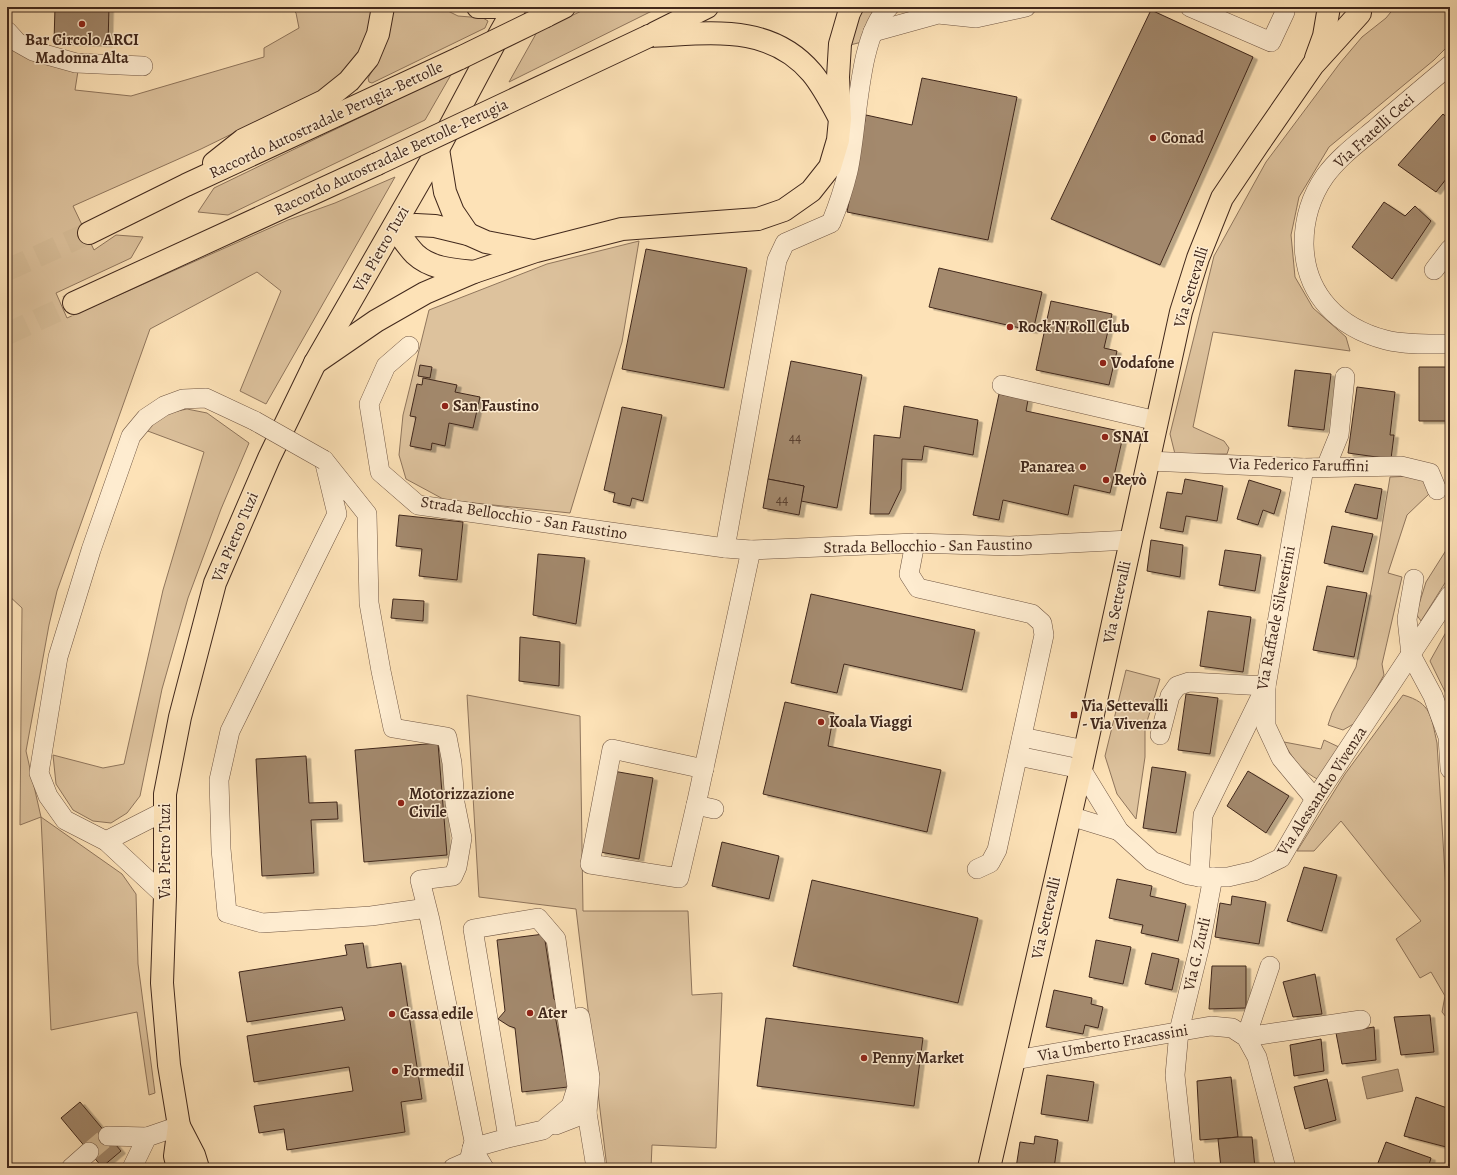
<svg xmlns="http://www.w3.org/2000/svg" width="1457" height="1175" viewBox="0 0 1457 1175" font-family="Alegreya,serif">
	<defs>
		<filter id="shadow"><feDropShadow dx="4.5" dy="2.5" stdDeviation="0" flood-color="#0004"/></filter>
	</defs>
	<rect width="100%" height="100%" fill="#fde2b7"/>
	<filter id="stains"><feTurbulence type="fractalNoise" baseFrequency=".005" numOctaves="4"/><feColorMatrix values="0 0 0 0 .2 0 0 0 0 .09 0 0 0 0 .02 0 0 0 .5 -.17"/></filter>
	<radialGradient id="worn" r=".72"><stop offset=".6" stop-color="#630" stop-opacity="0"/><stop offset="1" stop-color="#630" stop-opacity=".3"/></radialGradient>
	<!-- green -->
	<g fill="#ddc29d" stroke="#8f755c">
		<path d="M291,7H373V17L360,54L328,87L201,149L73,206L94,250L116,235L143,237L131,258L56,293L67,318L288,220L335,203L395,177L266,404L240,391L281,291L257,272L150,329L57,591L49,625L26,751L41,817L122,874L136,894L138,964L155,1093L149,1095L137,1012L51,1030L41,817L20,825L22,608L7,594V40L78,71L75,90L131,96L264,57V48L299,28L296,13Z"/>
		<path d="M393,7H440L458,16L483,18L488,21L485,28L372,83L369,82L368,78C383,53 391,36 393,7Z"/>
		<path d="M590,7H660L509,82L537,32Z"/>
		<path d="M861,7H874L862,42L850,45Z"/>
		<path d="M1395,7H1450V44L1434,60L1329,147L1299,197L1291,235L1295,277L1313,308L1346,337L1350,351L1213,332L1193,427L1224,441L1229,448L1227,454H1175L1170,434L1214,256L1266,162L1340,63L1362,37L1386,18Z"/>
		<path d="M452,73L425,120L228,215L198,212L214,188Z"/>
		<path d="M639,241L622,342L570,513L445,500L406,479L399,455L403,415L429,310L547,264Z"/>
		<path d="M187,409L207,413L249,443L221,509L188,598L162,689L140,796L127,813L111,823L93,821L73,810L56,784L53,755L103,768L124,764L163,590L204,452L145,430L163,414Z"/>
		<path d="M1412,476L1423,480L1430,493L1407,515L1388,573L1402,577L1382,664L1384,675L1357,722L1343,730L1328,725L1332,713L1356,667L1373,581L1390,477Z"/>
		<path d="M1450,544V575L1421,621L1416,614L1426,582Z"/>
		<path d="M1450,625V702L1430,661Z"/>
		<path d="M1126,670L1160,679L1145,728V757L1136,819L1117,794L1105,756Z"/>
		<path d="M467,695L580,716L583,911H688L692,995L722,993L716,1148L652,1145L651,1168H607L576,909L479,897Z"/>
		<path d="M1403,695C1432,703 1431,717 1437,743L1450,956V1022L1442,1012L1445,996L1431,972L1420,978L1396,939L1421,921L1341,821L1314,851H1297L1345,774Z"/>
		<path d="M1324,740L1341,748L1319,780C1303,772 1291,758 1284,742L1321,749Z"/>
	</g>
	<!-- water -->
	<path fill="#bda382" stroke="#8b7259" d="M1398,1069L1403,1091L1367,1099L1362,1077Z"/>
	<!-- building -->
	<g fill="#a3896d" stroke="#41281c" filter="url(#shadow)">
		<path d="M55,7H109L108,44L54,42Z"/>
		<path d="M1151,10L1253,57L1160,265L1051,219Z"/>
		<path d="M922,78L1017,97L988,240L847,212L866,115L912,125Z"/>
		<path d="M1443,114L1450,120V174L1436,192L1398,165Z"/>
		<path d="M1384,202L1405,216L1415,206L1431,221L1392,279L1352,247Z"/>
		<path d="M646,249L747,268L724,388L622,369Z"/>
		<path d="M939,268L1042,292L1033,331L929,307Z"/>
		<path d="M1051,301L1112,314L1104,348L1117,351L1109,385L1036,370Z"/>
		<path d="M791,361L862,375L837,508L801,501L804,486L768,479Z"/>
		<path d="M420,365L432,367L430,378L418,376Z"/>
		<path d="M1419,367H1448L1450,421H1419Z"/>
		<path d="M1295,370L1331,374L1324,430L1288,426Z"/>
		<path d="M423,378L457,385L455,392L480,397L473,428L449,423L445,446L432,443L431,450L410,446L416,417L410,416L417,384L422,385Z"/>
		<path d="M1357,387L1395,392L1390,435H1394L1391,459L1348,453Z"/>
		<path d="M999,394L1028,400L1026,411L1124,432L1110,493L1074,485L1068,515L1003,500L999,520L973,515Z"/>
		<path d="M904,406L978,420L973,455L924,446L922,460L902,459L901,489L889,514H870L874,435L900,438Z"/>
		<path d="M622,407L662,415L643,501L632,498L630,506L613,502L615,493L604,490Z"/>
		<path d="M768,479L804,486L799,515L763,508Z"/>
		<path d="M1185,479L1223,486L1217,521L1186,516L1183,532L1160,528L1167,492L1182,494Z"/>
		<path d="M1249,480L1281,490L1274,514L1263,510L1258,525L1237,519Z"/>
		<path d="M1355,484L1382,489L1377,519L1345,512Z"/>
		<path d="M399,515L463,522L457,580L419,576L422,549L396,546Z"/>
		<path d="M1332,526L1373,534L1363,572L1324,563Z"/>
		<path d="M1151,540L1183,545L1180,577L1147,571Z"/>
		<path d="M1225,550L1261,555L1255,591L1219,585Z"/>
		<path d="M538,554L585,558L576,624L533,615Z"/>
		<path d="M1327,586L1367,593L1354,657L1313,650Z"/>
		<path d="M811,594L975,630L962,690L844,664L837,693L791,683Z"/>
		<path d="M393,599L424,601L423,621L391,618Z"/>
		<path d="M1208,611L1251,617L1243,672L1200,666Z"/>
		<path d="M520,637L560,642L559,686L519,681Z"/>
		<path d="M1186,694L1218,698L1210,754L1178,750Z"/>
		<path d="M785,702L834,713L828,746L941,770L927,832L763,794Z"/>
		<path d="M438,743L447,855L364,862L355,750Z"/>
		<path d="M306,756L309,803L337,802L338,819L311,820L314,873L262,876L256,759Z"/>
		<path d="M1152,767L1186,772L1176,833L1143,828Z"/>
		<path d="M613,771L653,778L639,859L600,852Z"/>
		<path d="M1248,771L1289,796L1266,833L1227,806Z"/>
		<path d="M722,842L779,856L769,899L712,886Z"/>
		<path d="M1304,867L1337,875L1322,931L1287,921Z"/>
		<path d="M1117,879L1152,886L1150,896L1186,904L1178,941L1141,933L1143,925L1109,918Z"/>
		<path d="M812,880L978,918L958,1003L793,966Z"/>
		<path d="M1232,896L1266,902L1259,944L1215,937L1220,903L1231,905Z"/>
		<path d="M544,934L554,999L562,1007L555,1015L568,1087L522,1092L515,1028L509,1026L498,1019L505,1011L497,940Z"/>
		<path d="M1096,940L1131,947L1123,984L1089,977Z"/>
		<path d="M363,943L367,968L401,963L422,1099L401,1102L405,1132L287,1150L284,1129L259,1133L254,1106L353,1091L349,1067L254,1082L247,1036L345,1020L342,1007L247,1022L239,972L347,955L345,945Z"/>
		<path d="M1152,953L1179,959L1172,990L1145,984Z"/>
		<path d="M1212,966H1246V1008L1209,1009Z"/>
		<path d="M1315,974L1322,1014L1293,1017L1283,982Z"/>
		<path d="M1054,990L1092,998L1091,1004L1103,1007L1098,1028L1085,1025L1083,1034L1046,1027Z"/>
		<path d="M1430,1015L1434,1052L1401,1055L1394,1017Z"/>
		<path d="M766,1018L923,1038L914,1106L757,1086Z"/>
		<path d="M1374,1027L1376,1060L1342,1064L1336,1033Z"/>
		<path d="M1321,1039L1324,1071L1294,1076L1290,1045Z"/>
		<path d="M1047,1075L1094,1082L1088,1121L1041,1114Z"/>
		<path d="M1231,1077L1238,1137L1200,1140L1197,1081Z"/>
		<path d="M1327,1079L1336,1120L1305,1129L1294,1087Z"/>
		<path d="M1416,1097L1450,1109V1148L1404,1136Z"/>
		<path d="M80,1102L121,1151L102,1167L61,1118Z"/>
		<path d="M1035,1136L1058,1140L1054,1168H1016L1020,1142L1034,1144Z"/>
		<path d="M1238,1137H1252L1255,1168H1221L1218,1139Z"/>
		<path d="M1386,1142L1431,1158L1428,1168H1376Z"/>
		<path d="M832,1164L869,1167L879,1168H832Z"/>
	</g>
	<g fill="none" stroke-linecap="round" stroke-linejoin="round">
		<!-- minor-tunnel -->
		<path stroke="#d7bd98" stroke-width="19" stroke-dasharray="19 10" stroke-linecap="butt" d="M89,1152L108,1136"/>
		<!-- highway-tunnel -->
		<g stroke="#d7bd98" stroke-width="22" stroke-dasharray="22 11" stroke-linecap="butt">
			<path d="M7,270L89,233"/>
			<path d="M7,334L74,303"/>
		</g>
		<defs>
			<g id="minor">
				<path d="M1190,7L1271,42L1285,12L1283,7"/>
				<path d="M7,31L17,42L33,51L76,63L143,66"/>
				<path d="M873,32L938,14L976,18L1026,7"/>
				<path d="M1450,65C1425,86 1400,107 1376,128C1358,143 1339,157 1325,176C1311,196 1304,220 1304,244C1305,295 1339,328 1386,340C1407,345 1429,344 1450,344"/>
				<path d="M1434,270L1450,249"/>
				<path d="M409,346L386,366L369,404L380,472L418,505L725,548L751,550L915,543L1010,546L1130,540"/>
				<path d="M1002,385L1157,421"/>
				<path d="M1148,461L1304,468L1401,466L1430,473L1437,490"/>
				<path d="M1326,467L1339,435L1345,377"/>
				<path d="M915,543L909,574L918,588L1032,614L1042,623L1044,635L997,850L990,863L977,869"/>
				<path d="M725,548L777,260L785,243L831,223C838,206 844,188 848,171C858,129 857,35 889,7"/>
				<path d="M1414,579L1407,619L1411,655L1433,696L1448,737L1450,769"/>
				<path d="M1160,735L1170,696L1177,686L1189,682L1266,686V726L1281,758L1315,799"/>
				<path d="M1022,737L1085,750"/>
				<path d="M1018,756L1081,769L1119,831L1152,861L1188,875L1199,877H1228L1254,871L1281,858L1315,799L1450,595"/>
				<path d="M696,805L679,878L590,864L612,749L704,769"/>
				<path d="M714,809L696,805L751,550"/>
				<path d="M1070,816L1119,831"/>
				<path d="M106,841L165,811"/>
				<path d="M1199,877L1203,815L1266,686L1304,468"/>
				<path d="M165,896L106,841L65,820L48,796L39,773L58,657L91,550L131,436L146,418L164,406L183,399L206,398L255,421"/>
				<path d="M427,908L371,916L262,923L227,913L221,849L219,780L230,731L337,514L324,460L367,514L369,603L381,671L393,728L447,737L452,763L455,803L462,838L457,867L453,876L420,880L430,920L474,1141L469,1161L453,1168"/>
				<path d="M1270,966L1246,1037L1361,1020"/>
				<path d="M1015,1060L1211,1026L1232,1028L1246,1037L1257,1057L1286,1168"/>
				<path d="M587,1113L596,1168"/>
				<path d="M556,1125L587,1113L590,1077L580,1017"/>
				<path d="M108,1136L147,1137"/>
				<path d="M71,1168L89,1152"/>
				<path d="M132,1168L147,1137L179,1126"/>
				<path d="M484,1168L472,1148L508,1138L543,1130L571,1106L577,1087L556,939L538,918L473,929L508,1138"/>
				<path d="M1185,1168L1175,1075L1179,1031L1200,945L1213,877"/>
			</g>
			<g id="major">
				<path d="M1316,58L1324,36L1329,7"/>
				<path d="M179,1126L194,1155L198,1168"/>
				<path d="M178,1168L175,1156L179,1126L169,1065L162,983L165,896V794L180,717L215,583L269,458L315,363L438,149L494,44L515,7"/>
				<path d="M989,1168L1081,769L1181,312L1198,258L1222,198L1257,146L1313,65L1360,13"/>
			</g>
			<g id="highway">
				<path d="M478,7H507"/>
				<path d="M546,16L564,7"/>
				<path d="M655,33L707,7"/>
				<path d="M649,36C707,34 769,22 812,73C822,85 830,100 838,115"/>
				<path d="M438,149L445,192L453,212L468,234"/>
				<path d="M214,163L243,140L324,101L349,81L368,58L378,34L383,7"/>
				<path d="M394,227L416,225L435,226L468,234L486,242L533,251"/>
				<path d="M394,227C401,236 407,246 415,254C431,269 454,270 474,272"/>
				<path d="M89,233L186,185L460,58"/>
				<path d="M74,303L377,164"/>
				<path d="M315,363L376,321L425,293L474,272L536,251L622,229L758,219L784,210L811,191L830,167L838,140L840,119L838,77L840,44L849,13L852,7"/>
			</g>
		</defs>
		<!-- minor casing -->
		<use href="#minor" stroke="#705643" stroke-width="20"/>
		<!-- major casing -->
		<use href="#major" stroke="#41281c" stroke-width="24"/>
		<!-- highway casing -->
		<use href="#highway" stroke="#41281c" stroke-width="24"/>
		<!-- minor -->
		<use href="#minor" stroke="#feecd0" stroke-width="19"/>
		<!-- major -->
		<use href="#major" stroke="#fde2b7" stroke-width="22"/>
		<!-- highway -->
		<use href="#highway" stroke="#fde2b7" stroke-width="22"/>
		<defs>
			<path id="minor-bridge" d="M255,421L324,460"/>
			<g id="highway-bridge">
				<path d="M460,58L546,16"/>
				<path d="M377,164L649,36"/>
			</g>
		</defs>
		<!-- minor-bridge casing -->
		<use href="#minor-bridge" stroke="#705643" stroke-width="20" stroke-linecap="butt"/>
		<!-- highway-bridge casing -->
		<use href="#highway-bridge" stroke="#41281c" stroke-width="24" stroke-linecap="butt"/>
		<!-- minor-bridge -->
		<use href="#minor-bridge" stroke="#feecd0" stroke-width="19"/>
		<!-- highway-bridge -->
		<use href="#highway-bridge" stroke="#fde2b7" stroke-width="22"/>
	</g>
	<!-- markers -->
	<g fill="#8f2418" stroke="#feecd0" stroke-width="1.5">
		<circle cx="82" cy="24" r="4"/>
		<circle cx="1153" cy="138" r="4"/>
		<circle cx="1010" cy="327" r="4"/>
		<circle cx="1103" cy="363" r="4"/>
		<circle cx="445" cy="406" r="4"/>
		<circle cx="1105" cy="437" r="4"/>
		<circle cx="1083" cy="467" r="4"/>
		<circle cx="1106" cy="480" r="4"/>
		<rect x="1070" y="711" width="8" height="8" rx="2"/>
		<circle cx="821" cy="722" r="4"/>
		<circle cx="401" cy="803" r="4"/>
		<circle cx="530" cy="1013" r="4"/>
		<circle cx="392" cy="1014" r="4"/>
		<circle cx="864" cy="1058" r="4"/>
		<circle cx="395" cy="1071" r="4"/>
	</g>
	<g text-anchor="middle" dominant-baseline="central" stroke-width="3" stroke-linejoin="round" paint-order="stroke">
		<!-- number labels -->
		<g font-size="14" fill="#5a4030">
			<text x="795" y="437">44</text>
			<text x="782" y="499">44</text>
		</g>
		<!-- poi labels -->
		<g font-size="16" font-weight="bold" fill="#41281c" stroke="#feecd0" text-anchor="start">
			<text x="82" y="40" text-anchor="middle">Bar Circolo ARCI<tspan x="82" dy="18">Madonna Alta</tspan></text>
			<text x="1161" y="138">Conad</text>
			<text x="1018" y="327">Rock'N'Roll Club</text>
			<text x="1111" y="363">Vodafone</text>
			<text x="453" y="406">San Faustino</text>
			<text x="1113" y="437">SNAI</text>
			<text x="1075" y="467" text-anchor="end">Panarea</text>
			<text x="1114" y="480">Revò</text>
			<text x="1082" y="706">Via Settevalli<tspan x="1082" dy="18">- Via Vivenza</tspan></text>
			<text x="829" y="722">Koala Viaggi</text>
			<text x="409" y="794">Motorizzazione<tspan x="409" dy="18">Civile</tspan></text>
			<text x="538" y="1013">Ater</text>
			<text x="400" y="1014">Cassa edile</text>
			<text x="872" y="1058">Penny Market</text>
			<text x="403" y="1071">Formedil</text>
		</g>
		<!-- street labels -->
		<g font-size="16" fill="#41281c" stroke="#feecd0">
			<text transform="translate(326 120) rotate(-25)">Raccordo Autostradale Perugia-Bettolle</text>
			<text transform="translate(1374 131) rotate(-42)">Via Fratelli Ceci</text>
			<text transform="translate(391 157) rotate(-25)">Raccordo Autostradale Bettolle-Perugia</text>
			<text transform="translate(381 249) rotate(-60)">Via Pietro Tuzi</text>
			<text transform="translate(1191 287) rotate(-73)">Via Settevalli</text>
			<text transform="translate(1299 465) rotate(1)">Via Federico Faruffini</text>
			<text transform="translate(524 518) rotate(9)">Strada Bellocchio - San Faustino</text>
			<text transform="translate(235 537) rotate(-67)">Via Pietro Tuzi</text>
			<text transform="translate(928 546) rotate(-1)">Strada Bellocchio - San Faustino</text>
			<text transform="translate(1117 602) rotate(-78)">Via Settevalli</text>
			<text transform="translate(1276 618) rotate(-79)">Via Raffaele Silvestrini</text>
			<text transform="translate(1322 791) rotate(-57)">Via Alessandro Vivenza</text>
			<text transform="translate(165 851) rotate(-90)">Via Pietro Tuzi</text>
			<text transform="translate(1046 918) rotate(-77)">Via Settevalli</text>
			<text transform="translate(1197 954) rotate(-77)">Via G. Zurli</text>
			<text transform="translate(1113 1043) rotate(-10)">Via Umberto Fracassini</text>
		</g>
	</g>
	<!-- margin -->
	<rect width="1457" height="1175" fill="none" stroke="#fde2b7" stroke-width="24"/>
	<rect x="8" y="8" width="1441" height="1159" fill="none" stroke="#41281c" stroke-width="2"/>
	<rect x="12" y="12" width="1433" height="1151" fill="none" stroke="#41281c"/>
	<rect width="100%" height="100%" filter="url(#stains)"/>
	<rect width="100%" height="100%" fill="url(#worn)"/>
</svg>
